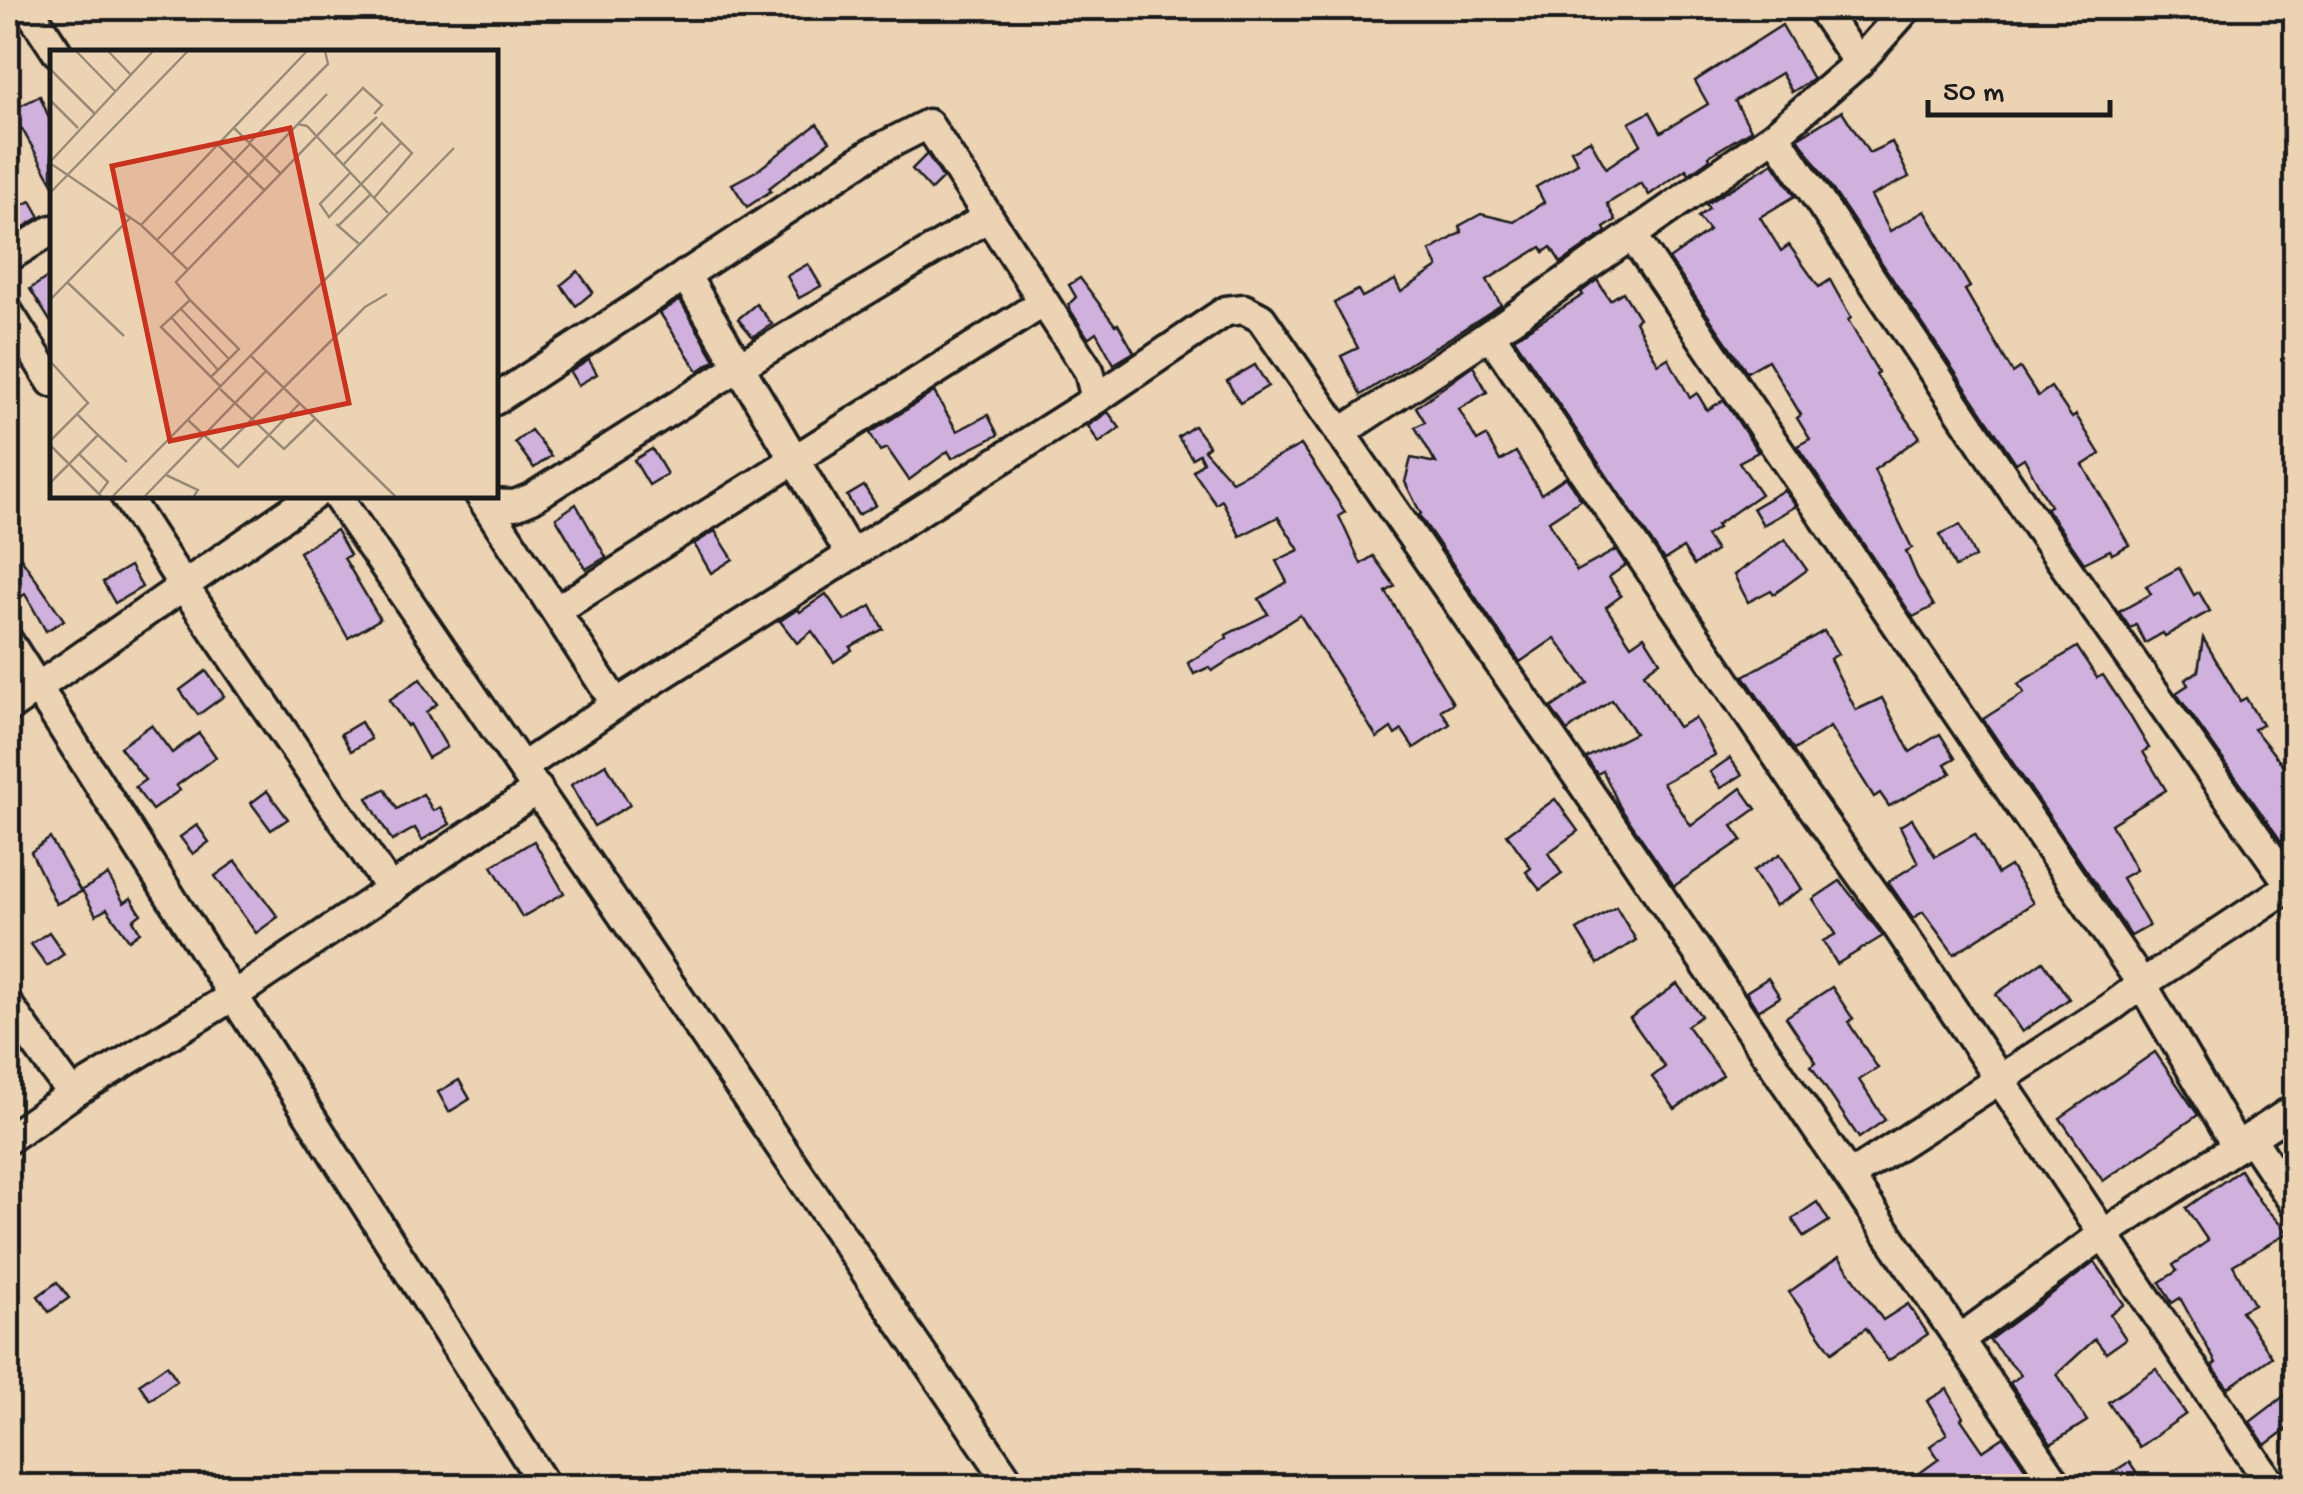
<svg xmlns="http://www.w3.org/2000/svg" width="2303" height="1494" viewBox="0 0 2303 1494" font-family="'Gochi Hand',sans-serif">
	<rect width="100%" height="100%" fill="#ebd3b3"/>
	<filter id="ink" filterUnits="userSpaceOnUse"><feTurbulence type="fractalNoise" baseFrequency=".01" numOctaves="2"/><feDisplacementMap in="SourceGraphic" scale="20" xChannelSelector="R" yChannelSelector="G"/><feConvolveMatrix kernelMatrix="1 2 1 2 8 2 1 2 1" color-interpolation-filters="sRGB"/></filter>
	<g filter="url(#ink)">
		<!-- building -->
		<g fill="#d0b1dd" stroke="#1c1c1c" stroke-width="2.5">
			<path d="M1782,25L1813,79L1792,92L1781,73L1735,101L1751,130L1709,156L1710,159L1689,174L1686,169L1649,195L1641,183L1607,204L1616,220L1604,228L1606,232L1561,263L1551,247L1544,252L1541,247L1487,280L1501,305L1361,395L1341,356L1358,348L1334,303L1358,290L1362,297L1395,280L1401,292L1438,267L1430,251L1462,232L1459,226L1481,214L1514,222L1544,202L1536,187L1578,163L1571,150L1590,140L1606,168L1641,144L1629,123L1650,112L1661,132L1708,104L1695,81Z"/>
			<path d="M40,96L52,125V182L22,129L16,132L8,112Z"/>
			<path d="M1842,111L1869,153L1892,142L1909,177L1871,196L1890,231L1925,211L1970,287L1965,290L2013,373L2020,368L2038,396L2051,387L2072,418L2076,415L2100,454L2083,465L2129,545L2112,554L2110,550L2084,563L2046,508L2050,506L2024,458L2016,463L1798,138Z"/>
			<path d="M817,124L830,141L769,188L771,191L747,207L732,184L758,170Z"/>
			<path d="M927,154L943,178L931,190L912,169Z"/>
			<path d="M1773,163L1795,196L1760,217L1781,251L1789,245L1819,287L1830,280L1851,318L1848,320L1878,372L1876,375L1920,437L1874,470L1912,548L1906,551L1917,577L1934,606L1913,617L1797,446L1810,439L1797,418L1801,415L1768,360L1747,372L1669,259L1709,231L1698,217L1709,209L1706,204Z"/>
			<path d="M31,201L40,217L19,230L10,212Z"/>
			<path d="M808,264L821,286L799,298L787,276Z"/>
			<path d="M578,271L593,292L576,306L561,285Z"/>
			<path d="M52,274V324L30,289Z"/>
			<path d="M1080,278L1115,325L1118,324L1134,352L1114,364L1096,332L1088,338L1071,311L1069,304L1076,297L1069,285Z"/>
			<path d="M1597,280L1610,300L1623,292L1639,318L1635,321L1658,364L1668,358L1690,398L1697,393L1707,410L1724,400L1758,452L1739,462L1761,494L1716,525L1718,528L1706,536L1716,551L1694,565L1683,548L1664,560L1514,338L1583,295L1581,292Z"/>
			<path d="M680,300L715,360L698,371L660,313Z"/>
			<path d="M756,304L772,324L753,337L738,319Z"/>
			<path d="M589,360L597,374L578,385L570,372Z"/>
			<path d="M1255,365L1268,386L1240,403L1227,381Z"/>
			<path d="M1473,366L1487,392L1459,409L1477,441L1486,436L1500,461L1516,452L1541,494L1566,477L1581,500L1549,521L1577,571L1616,550L1626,565L1609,577L1621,596L1606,607L1631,645L1644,636L1660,661L1644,673L1678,727L1695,718L1715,755L1663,783L1691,826L1741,788L1756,809L1732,826L1742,840L1674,886L1620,807L1603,771L1597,774L1586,758L1635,733L1612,700L1567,731L1551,708L1588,683L1555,638L1520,662L1419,515L1421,514L1405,482L1411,458L1436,463L1415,427L1425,422L1416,407Z"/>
			<path d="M934,392L957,431L988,415L998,435L952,458L948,451L909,480L887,448L880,451L870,433Z"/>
			<path d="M1108,412L1120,428L1099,443L1088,426Z"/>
			<path d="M1194,426L1209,446L1204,450L1232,481L1301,445L1345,512L1339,516L1361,564L1373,556L1395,586L1386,592L1453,703L1441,710L1450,724L1414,748L1402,730L1395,735L1391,728L1377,738L1300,615L1212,671L1209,667L1194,674L1188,663L1227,638L1226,635L1268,614L1259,599L1287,582L1276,561L1299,550L1278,517L1240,536L1222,500L1216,504L1193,471L1203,462L1199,454L1192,458L1178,437Z"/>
			<path d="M531,430L551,456L534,468L515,442Z"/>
			<path d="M652,449L667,474L649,485L634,460Z"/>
			<path d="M864,486L876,505L858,515L847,496Z"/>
			<path d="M1784,490L1796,506L1763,525L1753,508Z"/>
			<path d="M576,504L606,557L586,569L556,518Z"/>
			<path d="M1960,525L1975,557L1955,567L1940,534Z"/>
			<path d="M336,530L350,555L344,558L380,619L348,638L299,552Z"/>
			<path d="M715,531L733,559L711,573L694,544Z"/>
			<path d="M1785,539L1807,570L1774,594L1771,590L1748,602L1734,575Z"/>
			<path d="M21,558L64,620L46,631L25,594L8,606V575L12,572L9,565Z"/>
			<path d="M130,566L142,587L115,603L103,582Z"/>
			<path d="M2179,568L2194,595L2199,592L2210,611L2165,636L2163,633L2145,643L2136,625L2130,628L2119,612L2151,594L2146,586Z"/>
			<path d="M826,594L845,621L871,606L883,629L850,647L852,650L834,662L812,631L797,643L780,621L798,609L800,612Z"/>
			<path d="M1824,631L1838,654L1830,659L1856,710L1882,698L1910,752L1940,734L1955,758L1945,764L1951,773L1889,806L1880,793L1874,797L1830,727L1794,750L1744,676Z"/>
			<path d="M2203,638L2240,701L2246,698L2262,725L2254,729L2282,764L2296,755V862L2176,693L2188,685L2185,680L2198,671Z"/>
			<path d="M2077,647L2097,678L2103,675L2130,716L2149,748L2143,752L2166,790L2111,824L2136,870L2122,878L2149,926L2131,936L1983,719L2024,693L2018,684Z"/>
			<path d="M206,671L224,696L198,715L180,690Z"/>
			<path d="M420,679L437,704L426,712L447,747L428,758L409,724L407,726L389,700Z"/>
			<path d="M361,722L371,739L351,751L341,734Z"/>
			<path d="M151,725L172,753L199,733L216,757L176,786L180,790L152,810L135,787L145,780L120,747Z"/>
			<path d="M1730,758L1742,775L1721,788L1710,772Z"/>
			<path d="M606,764L630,805L594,826L571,785Z"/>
			<path d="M385,789L397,809L423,794L433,811L440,807L450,824L422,840L415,828L392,841L367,798Z"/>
			<path d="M267,791L288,819L271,830L251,803Z"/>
			<path d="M1555,799L1578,831L1548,853L1562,874L1540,890L1526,872L1531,868L1507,834Z"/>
			<path d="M1912,819L1935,856L1975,834L1997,874L2010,866L2033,903L1954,954L1923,912L1913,918L1888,882L1918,863L1900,826Z"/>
			<path d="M197,825L209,842L193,854L180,837Z"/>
			<path d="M50,838L81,892L56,904L31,852Z"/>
			<path d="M534,841L564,893L522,917L492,866Z"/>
			<path d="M1780,854L1802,889L1775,906L1753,871Z"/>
			<path d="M236,861L278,917L256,933L215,876Z"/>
			<path d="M108,875L124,903L131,898L141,914L133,920L140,932L129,940L107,909L96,915L82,890Z"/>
			<path d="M1840,881L1883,936L1837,964L1823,941L1836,934L1813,899Z"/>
			<path d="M1616,907L1636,940L1598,964L1577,930Z"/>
			<path d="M49,932L64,954L47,966L31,944Z"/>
			<path d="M2043,961L2069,999L2022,1032L1996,994Z"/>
			<path d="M1768,978L1780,997L1758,1011L1746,992Z"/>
			<path d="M1677,984L1701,1016L1687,1026L1723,1075L1675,1109L1652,1077L1665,1067L1630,1018Z"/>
			<path d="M1832,987L1853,1019L1848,1022L1878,1068L1859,1080L1885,1120L1859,1138L1811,1066L1816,1062L1786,1017Z"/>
			<path d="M2155,1052L2198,1115L2103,1181L2060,1118Z"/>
			<path d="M459,1080L470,1099L449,1112L438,1092Z"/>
			<path d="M2240,1170L2260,1202L2288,1233L2233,1265L2254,1304L2241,1311L2272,1357L2228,1388L2212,1366L2216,1363L2180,1298L2172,1303L2160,1282L2177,1271L2173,1265L2208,1241L2186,1208Z"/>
			<path d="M1817,1202L1829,1221L1804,1237L1792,1219Z"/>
			<path d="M1839,1257L1883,1320L1908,1304L1928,1334L1888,1361L1866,1328L1832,1352L1789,1292Z"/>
			<path d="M2095,1262L2124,1304L2110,1315L2126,1339L2106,1353L2095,1339L2057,1374L2087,1421L2051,1444L2010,1383L2021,1375L1989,1340Z"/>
			<path d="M57,1282L69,1298L49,1312L38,1296Z"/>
			<path d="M167,1365L177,1380L150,1400L139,1384Z"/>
			<path d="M2156,1369L2186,1414L2139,1447L2108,1402Z"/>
			<path d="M2296,1387V1422L2265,1445L2250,1422Z"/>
			<path d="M1947,1389L1963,1417L1961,1419L1983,1451L2004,1437L2037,1486H1925L1917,1475L1939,1459L1930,1446L1947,1434L1927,1401Z"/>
			<path d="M2129,1462L2145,1486H2091Z"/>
		</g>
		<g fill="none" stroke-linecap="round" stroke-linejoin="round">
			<defs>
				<g id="street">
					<path d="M28,8L57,52"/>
					<path d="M1821,8L1858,63"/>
					<path d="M1775,135L2039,529L2296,893"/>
					<path d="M1632,235L2142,984L2237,1147"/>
					<path d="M8,257L52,230"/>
					<path d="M685,275L851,555"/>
					<path d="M8,312L52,382"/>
					<path d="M1490,334L1796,784L1893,920L2272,1486"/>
					<path d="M1096,399L1226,311L1244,309L1261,318L1630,852L2058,1486"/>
					<path d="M1340,433L1490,334L1775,135L1858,63L1907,8"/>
					<path d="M125,495L183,585L391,890"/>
					<path d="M336,495L1012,1486"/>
					<path d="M480,495L616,704L1096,399L1089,371L928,124L873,152L495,400"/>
					<path d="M486,504L515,505L532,498L738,367L988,217"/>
					<path d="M557,610L1044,302"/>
					<path d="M8,641L545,1486"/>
					<path d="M8,708L314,495"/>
					<path d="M523,767L616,704"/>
					<path d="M8,1005L72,1094"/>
					<path d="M2251,1138L2296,1206"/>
					<path d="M8,1139L72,1094L233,996L538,789"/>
					<path d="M1850,1176L2110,1008L2142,984L2290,886"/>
					<path d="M1960,1339L2105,1233L2296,1108"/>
				</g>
			</defs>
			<!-- street casing -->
			<use href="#street" stroke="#1c1c1c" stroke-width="35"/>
			<!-- street -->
			<use href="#street" stroke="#ebd3b3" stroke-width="28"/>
		</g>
	</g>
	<!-- overview -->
	<g transform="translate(50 50)">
		<rect width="448" height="448" fill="#ebd3b3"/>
		<path fill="none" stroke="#988a77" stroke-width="2.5" d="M26,1L65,41M58,1L81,25M0,19L44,63M0,50L28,78M247,74L257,76L338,163M183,77L230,123M199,93L278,14L275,1M168,95L214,140M285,105L327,67M0,112L103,1M0,113L91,175L138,220M294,114L332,73L362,103L324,148M301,122L270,154L279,167L351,93M0,143L138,1M286,174L309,194M91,175L257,1M288,176L321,144M107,190L200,94M122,204L277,44M17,232L74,286M0,250L81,167M140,250L126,232L313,38L332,55L324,64M130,258L179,309M121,267L168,320M201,306L345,446M0,311L38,353L27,364M161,327L189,299L140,250L111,277L171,337M170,339L234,399L265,369M138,370L188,417L249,354M48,385L77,412M0,391L27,364L48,385L0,433M0,395L51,446M170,401L315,257L337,244M29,404L58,432L49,444M116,425L148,440L144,446M63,446L404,98M95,446L216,321"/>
		<path fill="#c8321e" fill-opacity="0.15" stroke="#c8321e" stroke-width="5" d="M240,78L299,353L120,391L62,116Z"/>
		<rect width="448" height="448" fill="none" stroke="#1c1c1c" stroke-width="5"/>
	</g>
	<!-- margin -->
	<rect width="2303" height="1494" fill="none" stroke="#ebd3b3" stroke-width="40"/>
	<rect x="20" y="20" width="2263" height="1454" fill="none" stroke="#1c1c1c" stroke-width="4" filter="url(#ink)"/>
	<!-- scale -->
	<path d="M1928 100v15h182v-15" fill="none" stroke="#1c1c1c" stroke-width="5"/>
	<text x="1943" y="100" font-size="30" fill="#1c1c1c" stroke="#ebd3b3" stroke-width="8" paint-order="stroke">50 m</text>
</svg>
